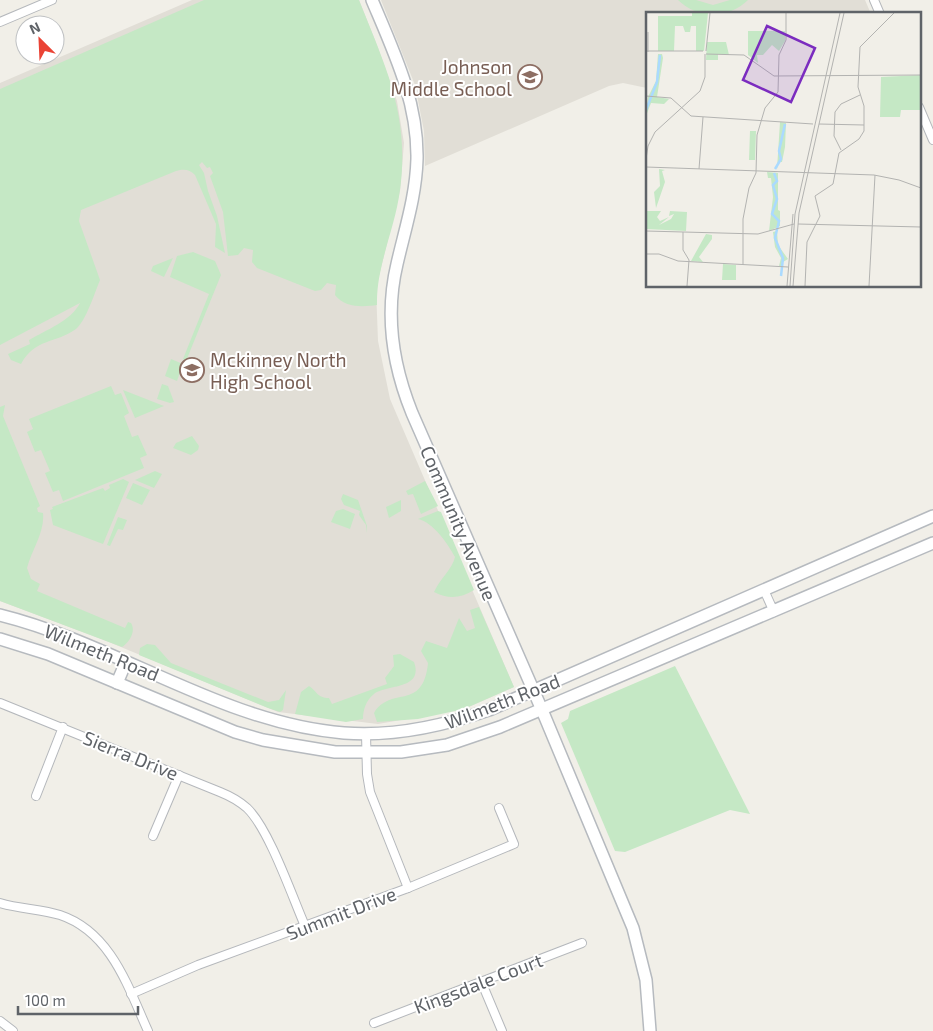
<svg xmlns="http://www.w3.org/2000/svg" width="933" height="1031" viewBox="0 0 933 1031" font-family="'Exo 2',sans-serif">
	<rect width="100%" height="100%" fill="#f1efe8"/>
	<!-- education -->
	<g fill="#e1ded6">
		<path d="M192,0H359L378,48L397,101L404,143L400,191L376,288L378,341L390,399L514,687L464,709L378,724L278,712L104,640L0,601V83Z"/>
		<path d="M381,0H865L871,14H647V88L623,83L609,86L425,166L424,131L415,85Z"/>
	</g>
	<!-- green -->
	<g fill="#c5e8c5">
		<path d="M204,0H359C386,68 410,115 400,190C395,229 376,266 377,305C363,307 345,308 335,295L336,285L327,283L321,290L315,291L257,268L252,262L253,250L244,248L238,255L228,256L223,212L210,176L213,173L210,167L207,168L202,162L199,165L204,173L208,191L217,216L225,253L215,247L216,224L195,175C189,169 184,169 176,171L81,210L79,221L100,280C95,292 86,321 76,329C55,344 35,338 21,364L11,360L8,354L30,344L29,340C46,330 71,321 80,303L0,345V89Z"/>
		<path d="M678,0H696L713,5L730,0H748C729,19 697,19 678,0Z"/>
		<path d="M193,252L215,261L221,275L186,361L183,359L209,294L170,277L177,256Z"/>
		<path d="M173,258L164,277L151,271L153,266Z"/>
		<path d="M171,359L183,364L177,381L165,376Z"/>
		<path d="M162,384L168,386L174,402L170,403L157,399Z"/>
		<path d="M111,386L115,395L121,393L129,413L124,416L132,437L138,435L147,455L140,458L144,468L63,501L59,490L53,492L45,473L50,471L41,450L35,452L27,432L33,429L29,419Z"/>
		<path d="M123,390L164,406L135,418Z"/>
		<path d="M5,405L3,416L40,506L37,508L38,512L43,513C45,532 32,549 27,568L31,579L40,584L37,591L125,628L128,622L131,623C136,631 130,642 122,647L0,601V407Z"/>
		<path d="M192,436L199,446L198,450L191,455L173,448L176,443Z"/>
		<path d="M155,471L162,474L154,488L135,480Z"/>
		<path d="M123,479L129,482L103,544L53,525L50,510L53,509L52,507L103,488L105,491L110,488L109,485Z"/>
		<path d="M425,481L438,506L421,514L413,494L408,495L406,491Z"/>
		<path d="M133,483L150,490L142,505L126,498Z"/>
		<path d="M343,494L358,500L367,526V533L366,525L359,515L360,511L344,505L341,499Z"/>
		<path d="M401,500V511L389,518L386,507Z"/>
		<path d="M343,509L355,514L350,529L331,522L336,511Z"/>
		<path d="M438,511L441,512L474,590C461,598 449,600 434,592C441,577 452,570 455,557C448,544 433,522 418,519Z"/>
		<path d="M118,517L127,520L123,530L118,529L110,546L107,545Z"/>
		<path d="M479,607L514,687L464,709L418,719L377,722L374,713C391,685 423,712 428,663L421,651L426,641L447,648L459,618L467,631L475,628L470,610Z"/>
		<path d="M147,644L155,645L171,663L268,702L279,700L286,690L283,710L280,712L268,708L139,655L140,648Z"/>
		<path d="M400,654L414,662C424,690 387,684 374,694C366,700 363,710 363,719L346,722L295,714L301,692L309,686C317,691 317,698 329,698L332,704L387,684L385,678L394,666L393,655Z"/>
		<path d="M675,666L750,814L730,810L625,852L615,851L561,723L568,719L570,711Z"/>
	</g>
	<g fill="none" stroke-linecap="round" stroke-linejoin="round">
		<defs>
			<g id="street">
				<path d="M874,0L880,14"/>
				<path d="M0,22L52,0"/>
				<path d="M919,107L933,140"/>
				<path d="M764,590L774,612"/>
				<path d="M0,703L220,792C230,796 239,801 247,808C269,829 292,896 305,926"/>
				<path d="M366,734L367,774L370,792L408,888"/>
				<path d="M36,796L63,727"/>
				<path d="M153,836L179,775"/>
				<path d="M0,903C20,909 41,909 60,915C111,932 128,987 148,1031"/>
				<path d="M481,981L502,1031"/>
				<path d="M131,994L198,965L408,888L514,844L499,808"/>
				<path d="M0,1021L13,1031"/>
				<path d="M374,1023L582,943"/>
			</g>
			<g id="secondary">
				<path d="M372,0C394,52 418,102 417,159C416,196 405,229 397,264C385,314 393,366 412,413L542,710L633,928L646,980L650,1031"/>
				<path d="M0,615C117,644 222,723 344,733C394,737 443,726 489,710L933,516"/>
				<path d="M0,639L48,654L235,732L263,740L335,752H401L447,745L500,727L933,543"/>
				<path d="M117,683L126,662"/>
			</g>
		</defs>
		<!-- street casing -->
		<use href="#street" stroke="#b5b8bc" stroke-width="10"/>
		<!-- secondary casing -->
		<use href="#secondary" stroke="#b6babf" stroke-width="14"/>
		<!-- street -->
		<use href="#street" stroke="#fff" stroke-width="8"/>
		<!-- secondary -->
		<use href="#secondary" stroke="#fff" stroke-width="11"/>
	</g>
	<!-- icons -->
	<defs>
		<symbol id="school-ring" viewBox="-11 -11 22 22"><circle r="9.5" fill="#fff" stroke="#8d6e63" stroke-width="1.5"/><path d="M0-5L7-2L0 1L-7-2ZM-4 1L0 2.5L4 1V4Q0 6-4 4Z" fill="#8d6e63"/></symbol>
	</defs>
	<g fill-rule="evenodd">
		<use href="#school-ring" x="516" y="63" width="28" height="28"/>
		<use href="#school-ring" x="178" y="356" width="28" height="28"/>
	</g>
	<g text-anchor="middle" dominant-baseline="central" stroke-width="4" stroke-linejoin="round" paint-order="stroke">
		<!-- education labels -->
		<g font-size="19" fill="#785e54" stroke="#fff" text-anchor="end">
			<text x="512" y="66">Johnson<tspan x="512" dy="22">Middle School</tspan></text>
			<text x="210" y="359" text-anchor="start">Mckinney North<tspan x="210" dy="22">High School</tspan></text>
		</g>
		<!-- street labels -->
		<g font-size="19" fill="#5f6368" stroke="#fff">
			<text transform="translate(459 523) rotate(67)">Community Avenue</text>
			<text transform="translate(102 652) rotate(22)">Wilmeth Road</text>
			<text transform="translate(502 701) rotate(-21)">Wilmeth Road</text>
			<text transform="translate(131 755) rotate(22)">Sierra Drive</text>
			<text transform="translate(341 913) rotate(-21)">Summit Drive</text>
			<text transform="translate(478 983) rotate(-21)">Kingsdale Court</text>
		</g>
	</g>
	<!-- overview -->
	<g transform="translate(646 12)">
		<rect width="275" height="275" fill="#f1efe8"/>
		<path d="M46,1H62L58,39H50V14H45L44,20H39L37,14H29L28,39H12V4H46ZM102,19H139V29L133,39L126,33L117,43H111L112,51L102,43ZM61,30H80L83,43L72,42V48H60ZM12,42H16L17,46L11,85L23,87L18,92L5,91L0,104L2,85L10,69ZM275,63V98H255L254,105H234L235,65ZM134,110L140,111L139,135L136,150H133L131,157ZM104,119H110L109,148H103ZM13,157L19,158L16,159L19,170L10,196L8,180L14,174ZM121,160L132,161V198L134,199V214L123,219L127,185L125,166H122ZM0,199H15L11,205L14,209L23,205L13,213L25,207L28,202L23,204L24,199L41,200L40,219L0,217ZM131,219L132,233L142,247L137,250V254H133L135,246L129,235L127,220ZM60,222L66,223V227L53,245L57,250L45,249ZM77,252L90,253V268H76Z" fill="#c5e8c5"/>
		<path fill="none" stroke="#aadaff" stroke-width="2.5" d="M0,98L11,70L14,43M129,157L135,147L133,139L139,112M128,161L131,169L127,173L131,187L126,202L133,209L129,226L137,246L135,264"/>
		<path fill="none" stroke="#b3b3b1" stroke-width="1" d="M0,39H57M60,39L64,1M2,40V20M60,42L98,43L128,64L275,63M0,84L25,86L45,104L167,112M173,112L218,113M195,138L188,124L189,100L195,92L214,83M0,147L2,134L9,120L54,79L59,65V42M0,155L228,163L253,168L275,176M53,157L57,105M152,212L275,215M0,219L112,222L148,212M37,220V238L43,248L41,274M0,242H13L32,249L142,255M97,253V207L103,176L110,161L111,123L119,96L132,80L133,43L140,28V1M141,274L147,202M144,274L149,202L194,1M147,274L153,201L198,1M159,274L161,230L174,204L169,184L187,172L193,141L213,127L218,119V94L212,75L214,35L248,1M223,274L229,163"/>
		<path fill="#7b2cbf" fill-opacity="0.15" stroke="#7b2cbf" stroke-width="2.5" d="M121,14L169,36L145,90L97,68Z"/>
		<rect width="275" height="275" fill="none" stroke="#5f6368" stroke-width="2.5"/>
	</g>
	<!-- north arrow -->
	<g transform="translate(40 40) rotate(336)"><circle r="24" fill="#ffffff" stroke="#bfc1c3"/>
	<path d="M0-4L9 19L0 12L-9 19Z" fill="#ea4335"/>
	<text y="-8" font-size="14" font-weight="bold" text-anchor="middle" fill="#5f6368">N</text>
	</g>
	<!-- scale -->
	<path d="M18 1006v8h120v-8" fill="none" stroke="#5f6368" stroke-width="2.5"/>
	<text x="25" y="1006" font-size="15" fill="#5f6368" stroke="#ffffff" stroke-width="4" paint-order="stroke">100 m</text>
</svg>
